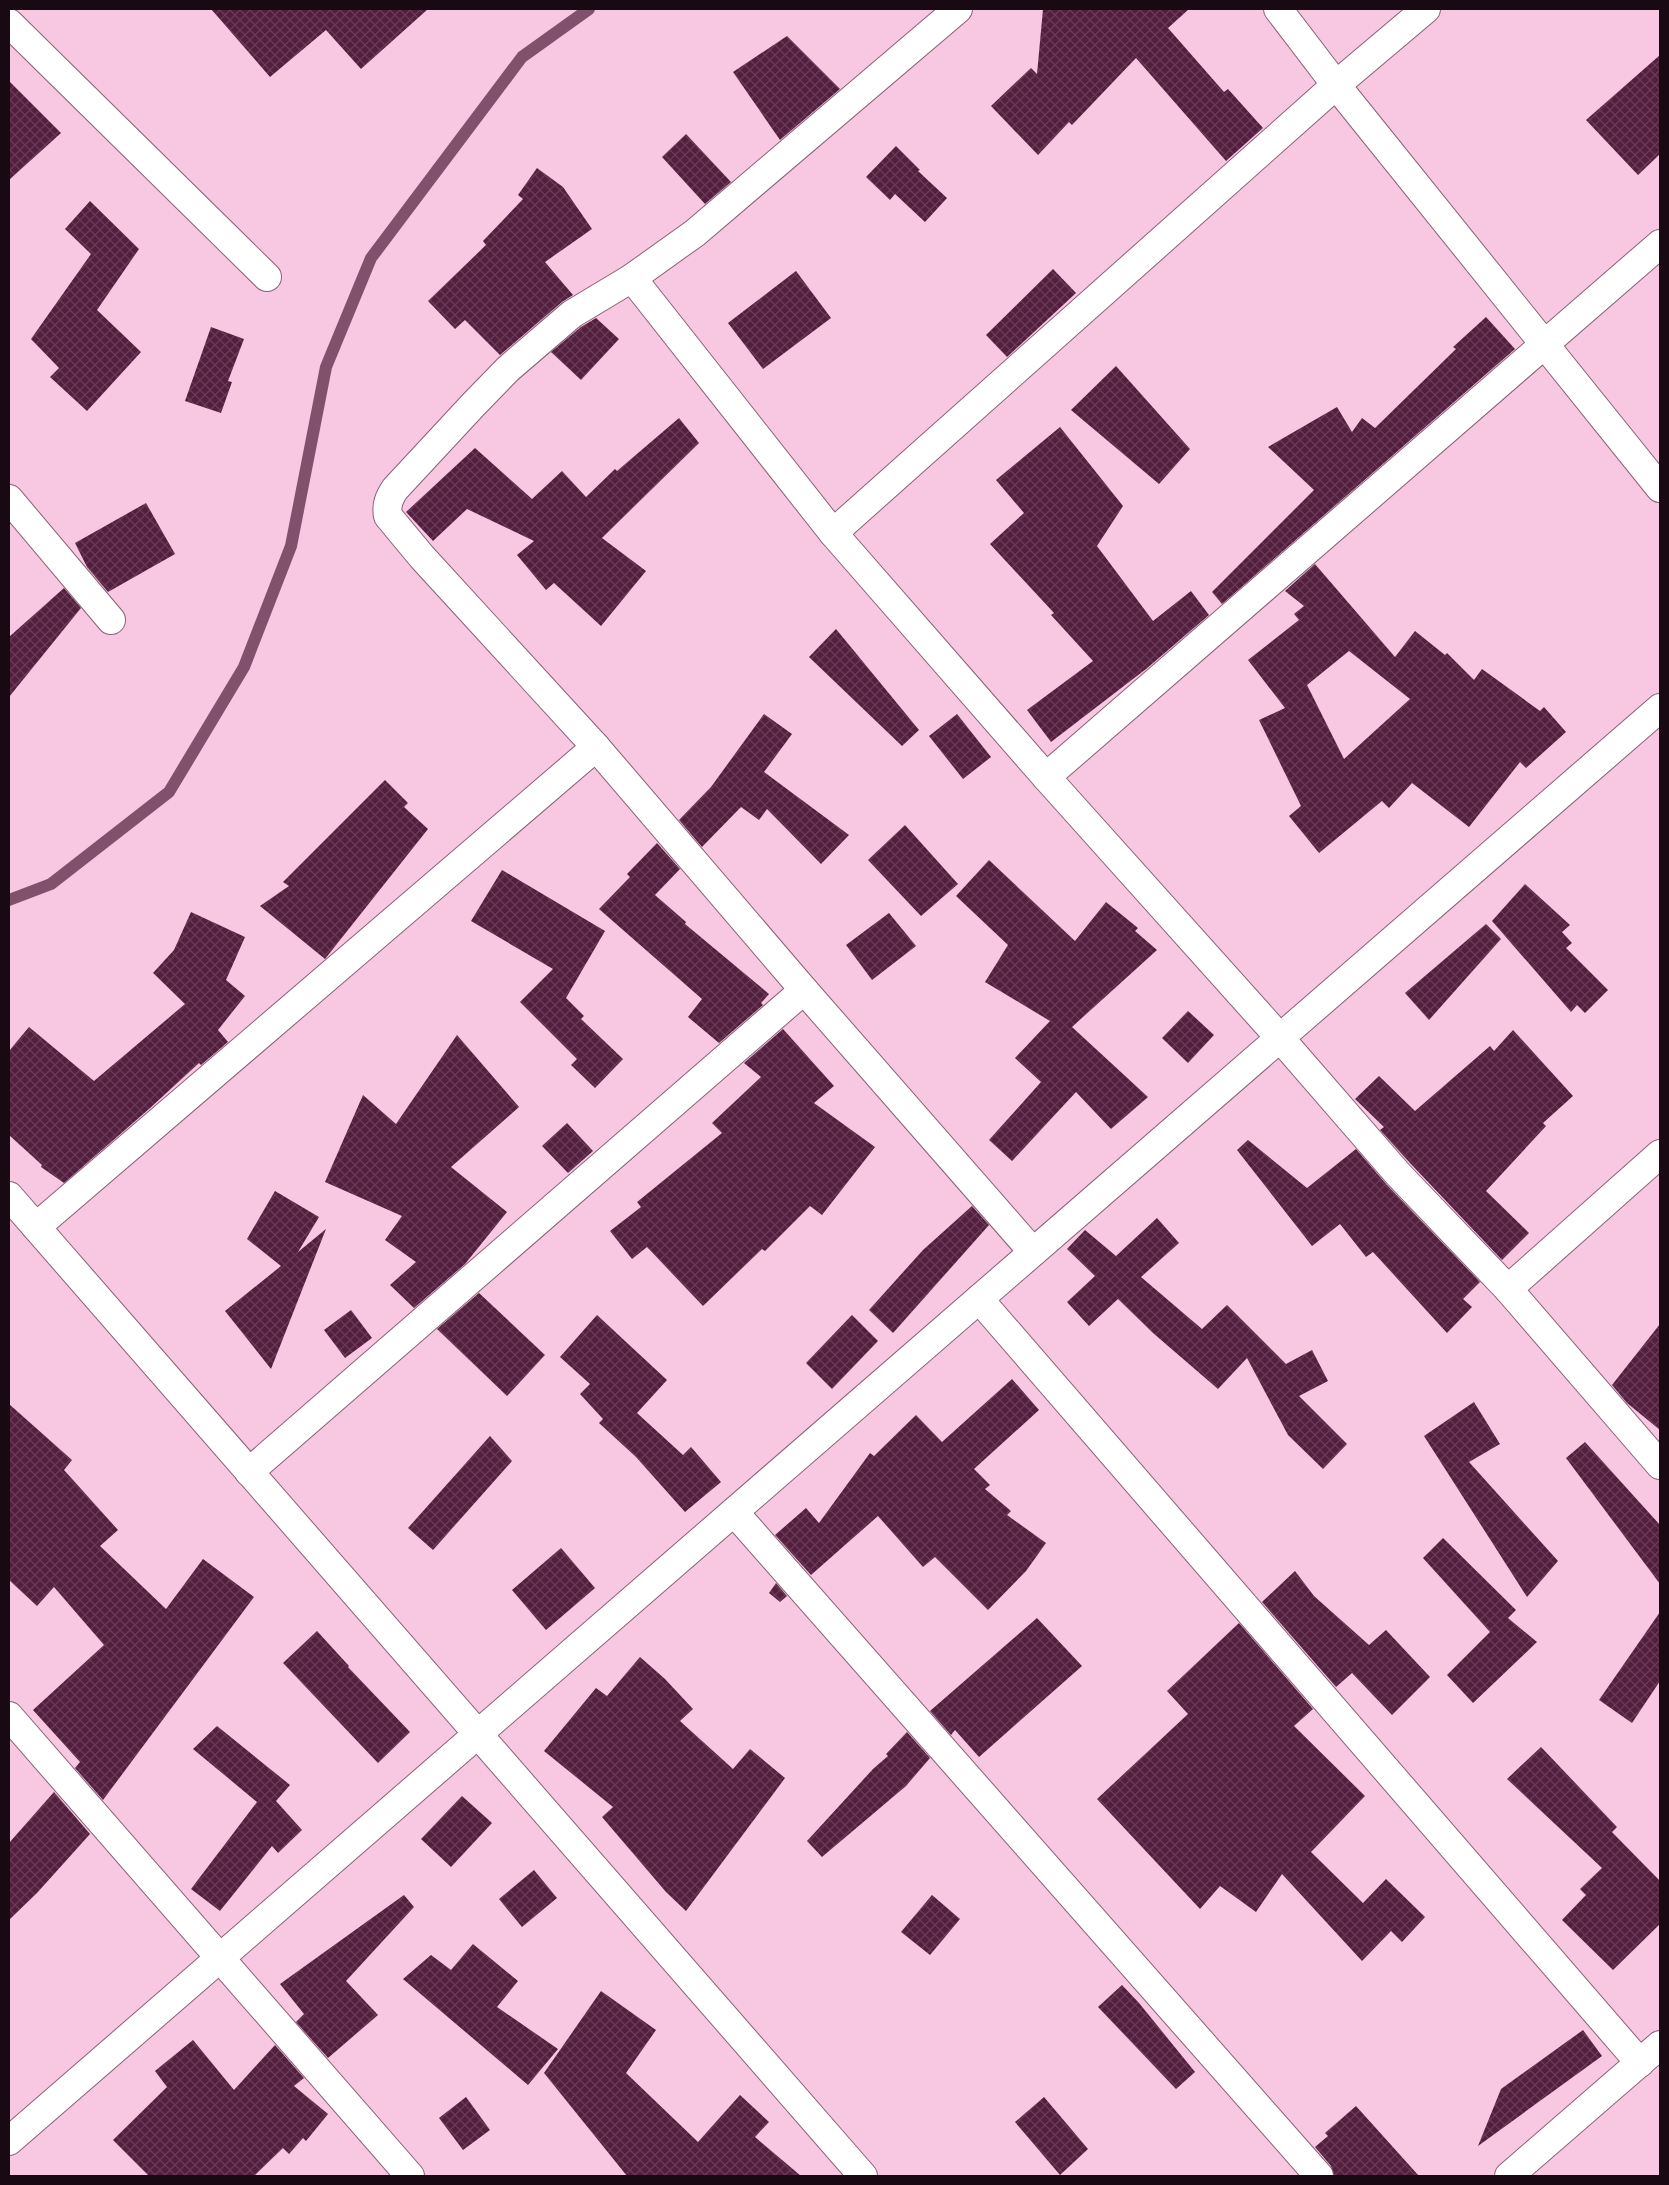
<svg xmlns="http://www.w3.org/2000/svg" width="1669" height="2185" viewBox="0 0 1669 2185" font-family="Roboto,sans-serif">
	<defs>
		<pattern id="building-cross-hatch" width="8" height="8" patternUnits="userSpaceOnUse" patternTransform="scale(1.25)"><rect width="8" height="8" fill="#541e3f"/><path d="M0 0l8 8M0 8l8-8" fill="none" stroke="#683c57"/></pattern>
	</defs>
	<rect width="100%" height="100%" fill="#f8c7e1"/>
	<g fill="none" stroke-linecap="round" stroke-linejoin="round">
		<!-- stream -->
		<path stroke="#81506c" stroke-width="12" d="M9,900L51,884L169,792L244,667L291,546L326,367L371,258L522,57L589,9"/>
	</g>
	<!-- building -->
	<g fill="url(#building-cross-hatch)" fill-rule="evenodd">
		<path d="M211,9H428L361,69L326,30L270,77Z"/>
		<path d="M1043,9H1189L1168,28L1224,92L1228,89L1263,128L1226,161L1136,58L1072,125L1069,122L1038,155L991,106L1031,68L1037,74Z"/>
		<path d="M787,36L840,89L780,140L733,72Z"/>
		<path d="M1660,55V154L1638,175L1586,120Z"/>
		<path d="M9,81L61,133L9,180Z"/>
		<path d="M686,134L731,182L705,204L662,157Z"/>
		<path d="M896,146L920,170L918,171L947,198L925,222L895,194L890,200L866,177Z"/>
		<path d="M537,168L563,187L592,229L545,262L573,295L562,302L500,355L465,320L455,329L428,301L486,245L483,241L523,199L518,195Z"/>
		<path d="M90,201L139,249L97,310L141,352L87,411L50,377L59,368L31,339L91,254L65,229Z"/>
		<path d="M1053,269L1076,293L1007,357L986,335Z"/>
		<path d="M796,271L831,318L763,369L728,323Z"/>
		<path d="M1486,317L1515,349L1222,604L1212,592L1314,490L1268,447L1337,407L1352,432L1362,418L1375,428L1456,349L1453,347Z"/>
		<path d="M596,318L619,339L581,380L551,352L581,327Z"/>
		<path d="M211,327L244,339L228,381L232,382L221,413L185,401Z"/>
		<path d="M1116,366L1190,449L1159,484L1071,410Z"/>
		<path d="M679,418L699,443L602,538L646,571L601,626L554,583L546,590L517,555L534,541L467,509L433,541L406,512L475,448L532,499L562,471L586,497L615,469L617,471Z"/>
		<path d="M1060,427L1123,506L1097,546L1153,621L1191,591L1209,615L1146,669L1051,742L1027,710L1093,661L1051,615L1054,613L990,544L1024,513L996,480Z"/>
		<path d="M146,503L175,554L108,592L87,567L75,543Z"/>
		<path d="M1315,564L1395,657L1415,631L1445,655L1447,653L1474,680L1482,669L1540,711L1544,707L1566,732L1526,768L1520,762L1469,827L1412,783L1389,808L1382,801L1319,853L1289,816L1301,806L1259,720L1285,708L1248,660L1299,620L1294,614L1304,606L1285,591ZM1349,651L1410,699L1344,759L1307,685Z"/>
		<path d="M64,588L81,608L9,697V637Z"/>
		<path d="M836,629L919,730L902,746L809,657Z"/>
		<path d="M764,714L792,734L764,772L849,835L821,864L767,809L759,820L741,807L702,847L679,820L711,787Z"/>
		<path d="M957,714L991,757L963,779L929,736Z"/>
		<path d="M385,780L408,803L404,807L428,829L325,959L260,906L289,886L283,882Z"/>
		<path d="M905,825L958,884L921,916L868,860Z"/>
		<path d="M657,843L680,869L655,895L686,922L685,924L769,994L761,1003L763,1005L719,1043L688,1017L702,999L599,909L630,877L627,874Z"/>
		<path d="M989,860L1075,941L1106,902L1138,928L1135,931L1157,950L1072,1027L1148,1097L1111,1129L1076,1092L1012,1161L989,1140L1041,1082L1015,1058L1050,1021L985,982L1008,945L956,896Z"/>
		<path d="M502,870L605,931L566,998L584,1016L581,1019L623,1059L595,1088L571,1065L577,1059L520,1002L553,969L471,921Z"/>
		<path d="M1525,884L1570,925L1562,932L1572,943L1566,948L1608,990L1585,1013L1577,1005L1571,1012L1492,921Z"/>
		<path d="M191,912L245,937L226,980L245,996L218,1030L228,1042L201,1065L199,1063L149,1109L64,1183L41,1167L42,1165L9,1135V1051L29,1027L94,1081L185,1004L153,973L174,950Z"/>
		<path d="M889,913L916,946L872,980L846,945Z"/>
		<path d="M1486,924L1501,939L1429,1020L1405,993Z"/>
		<path d="M1188,1011L1214,1035L1188,1063L1162,1038Z"/>
		<path d="M783,1029L834,1086L814,1103L875,1147L822,1215L810,1206L765,1251L762,1249L703,1306L647,1247L632,1259L610,1231L641,1207L637,1202L722,1133L712,1123L761,1077L744,1063Z"/>
		<path d="M1513,1030L1573,1096L1543,1123L1546,1126L1486,1191L1529,1233L1502,1260L1410,1163L1380,1130L1384,1127L1355,1099L1379,1076L1415,1111L1490,1046L1494,1051Z"/>
		<path d="M457,1035L519,1107L451,1167L507,1212L465,1264L414,1308L390,1285L416,1262L385,1240L402,1216L325,1182L363,1095L396,1124Z"/>
		<path d="M567,1123L593,1151L568,1173L542,1146Z"/>
		<path d="M1248,1140L1307,1188L1356,1149L1387,1185L1480,1282L1463,1299L1472,1307L1447,1333L1373,1252L1366,1257L1340,1224L1312,1246L1237,1150Z"/>
		<path d="M275,1191L319,1217L298,1252L326,1229L271,1369L225,1311L281,1266L247,1239Z"/>
		<path d="M972,1206L989,1225L893,1333L869,1310L923,1250Z"/>
		<path d="M1157,1218L1179,1243L1141,1277L1202,1329L1227,1305L1286,1364L1312,1350L1328,1381L1299,1396L1347,1444L1323,1469L1288,1435L1247,1358L1218,1389L1153,1333L1118,1299L1089,1326L1067,1302L1095,1276L1067,1249L1085,1230L1116,1256Z"/>
		<path d="M479,1293L545,1355L507,1396L437,1329Z"/>
		<path d="M351,1310L372,1338L345,1358L324,1330Z"/>
		<path d="M597,1315L667,1380L637,1413L683,1455L691,1447L721,1482L685,1512L636,1457L599,1423L603,1419L580,1394L590,1384L560,1357Z"/>
		<path d="M852,1315L878,1341L832,1389L806,1363Z"/>
		<path d="M1660,1324V1430L1627,1403L1612,1385Z"/>
		<path d="M1012,1379L1039,1410L974,1469L990,1485L985,1489L1011,1511L1007,1515L1046,1543L1026,1571L988,1610L935,1557L923,1567L878,1516L811,1575L775,1535L806,1508L819,1523L870,1453L874,1456L916,1415L942,1442Z"/>
		<path d="M1474,1402L1500,1444L1469,1462L1558,1561L1527,1597L1424,1436Z"/>
		<path d="M9,1404L72,1460L64,1470L118,1530L100,1546L166,1609L203,1559L254,1597L103,1800L75,1768L80,1762L33,1710L104,1645L54,1587L37,1606L9,1580Z"/>
		<path d="M490,1436L512,1461L433,1550L408,1528Z"/>
		<path d="M1585,1442L1660,1525V1584L1566,1458Z"/>
		<path d="M1443,1538L1516,1610L1508,1618L1537,1642L1473,1703L1447,1675L1490,1632L1423,1558Z"/>
		<path d="M561,1548L595,1588L546,1630L512,1590Z"/>
		<path d="M1295,1571L1314,1596L1369,1645L1386,1630L1430,1677L1392,1715L1352,1673L1336,1687L1262,1602Z"/>
		<path d="M776,1583L787,1596L780,1602L769,1593Z"/>
		<path d="M1660,1612V1681L1632,1723L1599,1700Z"/>
		<path d="M1037,1618L1082,1666L979,1757L955,1730L951,1735L930,1711Z"/>
		<path d="M1239,1623L1313,1709L1294,1726L1365,1796L1311,1852L1363,1903L1386,1879L1425,1917L1402,1942L1391,1931L1362,1961L1282,1874L1256,1912L1220,1886L1200,1909L1097,1799L1188,1714L1167,1691Z"/>
		<path d="M317,1631L349,1666L348,1667L410,1732L378,1763L283,1663Z"/>
		<path d="M640,1657L665,1679L693,1709L680,1721L733,1769L750,1749L785,1778L686,1911L666,1892L602,1817L613,1807L544,1751L596,1688L607,1696Z"/>
		<path d="M217,1726L290,1785L276,1801L302,1830L278,1853L272,1846L220,1911L191,1889L257,1802L193,1749Z"/>
		<path d="M907,1732L930,1758L906,1786L822,1857L807,1841L873,1769L888,1756L886,1754Z"/>
		<path d="M1541,1747L1617,1827L1612,1832L1660,1881V1924L1613,1970L1562,1920L1586,1895L1580,1889L1602,1868L1507,1779Z"/>
		<path d="M54,1792L90,1834L37,1893L9,1920V1843Z"/>
		<path d="M462,1796L492,1823L451,1867L421,1839Z"/>
		<path d="M534,1870L557,1898L522,1927L499,1899Z"/>
		<path d="M404,1895L414,1907L346,1981L378,2015L328,2058L296,2022L304,2014L280,1984Z"/>
		<path d="M932,1895L960,1919L930,1955L901,1932Z"/>
		<path d="M473,1944L518,1981L497,2007L558,2049L528,2085L403,1979L431,1955L451,1970Z"/>
		<path d="M1122,1985L1139,2003L1195,2072L1176,2089L1098,2007Z"/>
		<path d="M601,1991L656,2030L626,2073L698,2142L740,2095L769,2122L755,2137L801,2176H627L544,2073Z"/>
		<path d="M1583,2030L1602,2056L1478,2146L1501,2089Z"/>
		<path d="M193,2040L234,2090L275,2045L304,2078L294,2086L328,2114L306,2141L303,2138L289,2154L283,2148L254,2176H149L113,2140L167,2087L155,2071Z"/>
		<path d="M466,2097L490,2130L463,2150L439,2118Z"/>
		<path d="M1044,2097L1088,2149L1060,2175L1015,2122Z"/>
		<path d="M1356,2106L1419,2176H1334L1331,2166L1315,2147L1328,2136L1325,2133Z"/>
	</g>
	<g fill="none" stroke-linecap="round" stroke-linejoin="round">
		<defs>
			<g id="minor">
				<path d="M958,9L695,233L632,278L572,314L508,369L473,405L395,489C389,498 386,505 388,516L422,557L596,747L804,990L1033,1252"/>
				<path d="M1278,9L1336,85L1660,488"/>
				<path d="M9,23L267,277"/>
				<path d="M632,278L833,533L1046,777L1280,1038L1398,1174L1508,1289L1660,1465"/>
				<path d="M9,499L111,620"/>
				<path d="M833,533L1336,85L1426,9"/>
				<path d="M1046,777L1660,244"/>
				<path d="M9,1196L863,2176"/>
				<path d="M36,1227L596,747"/>
				<path d="M1508,1289L1660,1154"/>
				<path d="M979,1299L1640,2063"/>
				<path d="M249,1472L804,990"/>
				<path d="M734,1512L1319,2176"/>
				<path d="M9,1716L410,2176"/>
				<path d="M9,2141L1660,708"/>
				<path d="M1509,2176L1660,2045"/>
			</g>
		</defs>
		<!-- minor casing -->
		<use href="#minor" stroke="#8a6077" stroke-width="30"/>
		<!-- minor -->
		<use href="#minor" stroke="#fff" stroke-width="28"/>
	</g>
	<!-- border -->
	<rect width="1669" height="2185" fill="none" stroke="#190912" stroke-width="20"/>
</svg>
